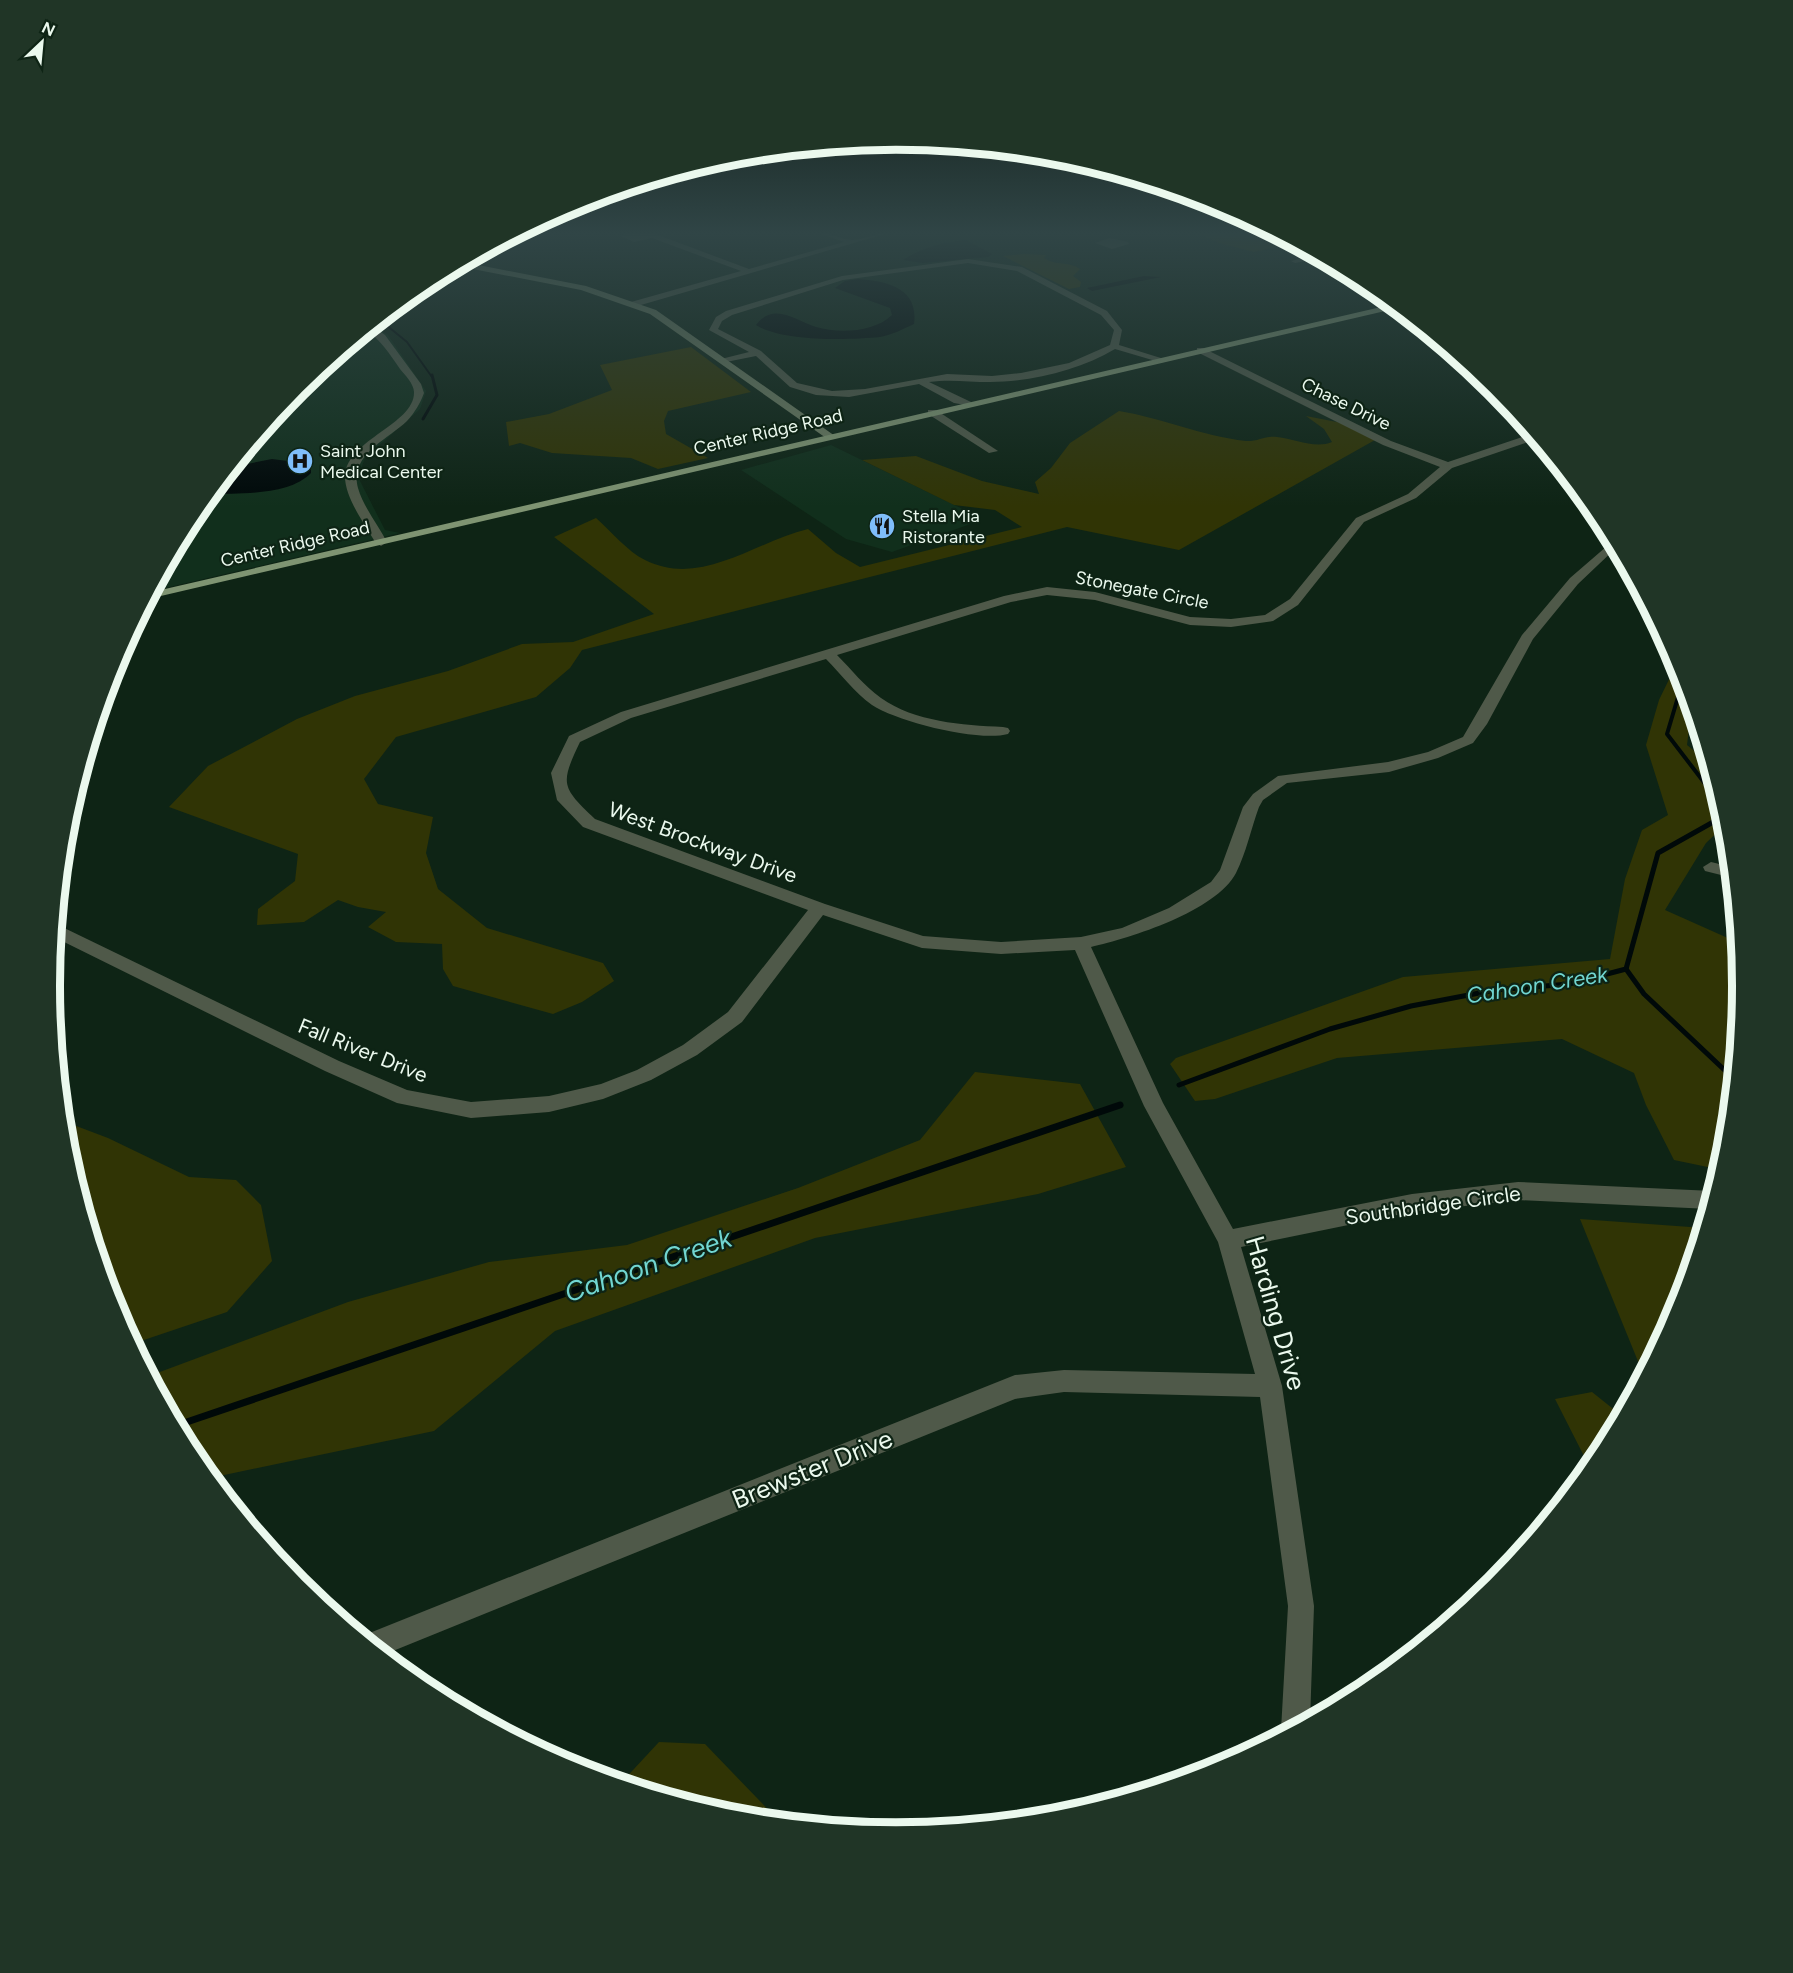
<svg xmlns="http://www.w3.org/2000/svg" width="1793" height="1973" viewBox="0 0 1793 1973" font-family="Figtree,sans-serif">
	<rect width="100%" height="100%" fill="#0e2415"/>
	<!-- built -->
	<g fill="#112f1c">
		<path d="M373,325L388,335L426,391L420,409L365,458L358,477L385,530L400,533L152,591L192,516L298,387Z"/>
		<path d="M831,445L971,513L979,521L892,552L846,539L741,470Z"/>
	</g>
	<!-- green -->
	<g fill="#303405">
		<path d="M1193,231H1271L1294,243L1254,252L1219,243Z"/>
		<path d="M1024,254L1046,255L1044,258C1055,266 1069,261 1080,269L1073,276L1081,282L1080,287L1069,289L1003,256Z"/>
		<path d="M691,347L751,392L668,411L664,421L666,434L708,458L658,469L631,458L552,453L520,443L509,446L506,422L549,414L612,390L600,365Z"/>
		<path d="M1119,411C1162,418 1202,436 1246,441C1256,442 1267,435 1277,437C1295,439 1315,449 1332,442L1324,429L1306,416L1342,423L1375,440L1179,550L1067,527L582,650L570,668L536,697L396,737L364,779L378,804L433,817L426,853L438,889L487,928L603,963L614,981L582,1002L553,1014L453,986L443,969L442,944L396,942L368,927L386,912L358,907L338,900L304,922L257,925L258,909L295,881L298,854L169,807L208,766L297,719L355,696L448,671L522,644L573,642L654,614L554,537L596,518C611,531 628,552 645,560C701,588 754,542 808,529L836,553L860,567L1022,527L995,510L954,505L862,460L916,456L982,481L1039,494L1035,482L1051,468L1070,443Z"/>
		<path d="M1678,661L1692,704L1687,745L1710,764L1727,823L1706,843L1665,910L1739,943L1743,987L1727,1152L1722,1170L1674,1160L1646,1105L1634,1073L1562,1039L1337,1058L1215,1099L1195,1101L1170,1064L1176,1058L1403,977L1610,959L1625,879L1642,830L1668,815L1646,745L1659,700Z"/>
		<path d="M975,1072L1080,1084L1126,1167L1038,1194L815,1238L555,1331L434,1431L210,1478L192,1457L149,1376L348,1302L489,1262L627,1245L798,1188L920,1140Z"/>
		<path d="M63,1121L108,1138L189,1177L236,1180L261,1205L272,1261L227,1312L132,1344L114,1310L66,1151Z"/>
		<path d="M1580,1219L1704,1228L1679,1311L1644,1376Z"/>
		<path d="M1592,1392L1622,1416L1601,1457L1580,1482L1586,1460L1555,1399Z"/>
		<path d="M659,1742L705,1744L780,1822L731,1817L620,1784Z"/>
	</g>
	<!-- water -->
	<g fill="#000909">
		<path d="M966,240L992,254L988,257L923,263L903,260C921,248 944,242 966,240Z"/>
		<path d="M1144,276L1161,277L1092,291L1087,288Z"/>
		<path d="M858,279C887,281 919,288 914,324C903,329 892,335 880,337C848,340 783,342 756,325C774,301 796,321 816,327C839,334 875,332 892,315L890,308L835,288L845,281Z"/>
		<path d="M272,459L311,464V473C289,496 239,493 210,494L232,467Z"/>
	</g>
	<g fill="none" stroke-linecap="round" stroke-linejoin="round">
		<!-- stream-far4 -->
		<path stroke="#000909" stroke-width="2" d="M380,320L407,342L432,377"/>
		<!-- stream-far3 -->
		<path stroke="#000909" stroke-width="3" d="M423,419L437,395L432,375"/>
		<!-- stream-far2 -->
		<path stroke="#000909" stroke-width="4" d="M1684,677L1667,734L1716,798"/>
		<!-- stream-far1 -->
		<g stroke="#000909" stroke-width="5">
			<path d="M1626,969L1644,994L1734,1079"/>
			<path d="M1179,1085L1330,1029L1411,1006L1495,990L1569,984L1626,969L1658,853L1715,821L1723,807L1715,796"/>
		</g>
		<!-- stream -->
		<path stroke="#000909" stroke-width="7" d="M175,1426L1120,1105"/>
		<!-- street -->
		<g fill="#4f5949" fill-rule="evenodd">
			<path d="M634,231L650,232L749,269L844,242L814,231C828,231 839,239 852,240C866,240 880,231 895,231L634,307L631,302L741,271L652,238L634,242L621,236Z"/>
			<path d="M1110,238L1128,242L1129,244L1112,249L1095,243Z"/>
			<path d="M1316,255L1322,258L1295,263L1291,261Z"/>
			<path d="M968,259L1022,267L1107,311L1122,330L1119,345L1164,359L1159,362L1115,349C1080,370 1031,382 990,382C969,382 950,379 929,382L971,402V406L954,403L919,384L849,397L816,395L790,387L756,356L721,363V359L749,352L709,330L716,317L726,311L842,276ZM968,263L1017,271L1101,315L1114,330L1110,345L1069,363L1021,373L992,376L947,374L865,389L832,391L797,383L761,351L718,329L722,321L732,315L843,280Z"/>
			<path d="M373,326L385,335L421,384L424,393C420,404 415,412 407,421C387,440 349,455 358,488C363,506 378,525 387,542L381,546L375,542C365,524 344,497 345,475C348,439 415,424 414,392C414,384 405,375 400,369C390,354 381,341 367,330Z"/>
			<path d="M1197,348H1203L1391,441L1448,462L1531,434L1537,439L1452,468L1416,498L1364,522L1298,605L1273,621L1231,627L1190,625L1095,600L1047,595L1011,602L837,655C852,670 864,686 881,698C915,722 962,725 1003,727L1008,728L1010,731L1008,734C978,742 898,722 872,705C854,692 841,674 826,659L631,718L580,742C560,784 561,787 595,819L825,904L923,936L1001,942L1081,937L1122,928L1169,908L1211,882L1220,870L1243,807L1253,794L1278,776L1388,762L1428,752L1463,737L1522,635L1570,578L1614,540L1617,547L1578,584L1533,639L1487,724L1473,743L1438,758L1389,772L1287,783L1263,800L1259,807C1251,829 1246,853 1236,873C1216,911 1131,938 1091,947L1163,1103L1233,1229L1412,1194L1518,1182L1713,1191L1715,1192L1710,1209L1518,1200L1412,1212L1241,1247L1282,1386L1314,1606L1310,1721L1283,1736L1281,1730L1288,1606L1260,1397L1064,1392L1015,1399L383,1655L362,1636L1015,1375L1064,1370L1255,1374L1218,1242L1144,1106L1075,950L1001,954L922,948L823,915L742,1022L697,1055L651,1080L603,1099L549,1112L471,1118L397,1103L325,1071L54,937L56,924L339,1061L407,1090L471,1102L549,1096L601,1084L637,1070L683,1045L728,1012L808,910L583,827L557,800L551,773L569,736L621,712L1004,596L1047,587L1095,592L1190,617L1231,619L1265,615L1290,599L1356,518L1408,494L1440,467L1383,445L1197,352Z"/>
			<path d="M928,410H936L998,451L989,453L928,414Z"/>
			<path d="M1711,862L1732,867L1733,878L1705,871L1703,867Z"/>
		</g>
		<!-- secondary -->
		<path fill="#6a7a60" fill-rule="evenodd" d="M463,262L586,286L656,310L835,436L826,438L650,314L581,290L457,266Z"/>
		<!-- primary -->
		<path fill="#7f9472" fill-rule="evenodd" d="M1394,304L1398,308L148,599L152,592Z"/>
	</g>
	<!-- sky -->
	<linearGradient id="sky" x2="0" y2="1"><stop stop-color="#08140c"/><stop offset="0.46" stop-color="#304546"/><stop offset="1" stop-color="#304546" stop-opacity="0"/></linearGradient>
	<rect width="1793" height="507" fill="url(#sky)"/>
	<!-- icons -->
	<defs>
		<symbol id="hospital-disc" viewBox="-11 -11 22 22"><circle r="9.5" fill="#7fbdfa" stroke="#0e2415"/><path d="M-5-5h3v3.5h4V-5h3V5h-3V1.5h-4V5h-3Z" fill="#111"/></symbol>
		<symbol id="restaurant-disc" viewBox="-11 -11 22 22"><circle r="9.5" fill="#7fbdfa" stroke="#0e2415"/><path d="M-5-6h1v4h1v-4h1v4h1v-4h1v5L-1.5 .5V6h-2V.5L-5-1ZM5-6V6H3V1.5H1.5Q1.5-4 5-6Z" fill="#111"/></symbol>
	</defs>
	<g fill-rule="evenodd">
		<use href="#hospital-disc" x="285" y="446" width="30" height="30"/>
		<use href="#restaurant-disc" x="867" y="511" width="30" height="30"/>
	</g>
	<g text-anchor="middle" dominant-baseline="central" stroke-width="4.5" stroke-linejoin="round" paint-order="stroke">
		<!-- far-street labels -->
		<g font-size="18" fill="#ebf9ee" stroke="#0e2415">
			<text transform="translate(1346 404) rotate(26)">Chase Drive</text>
			<text transform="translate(768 432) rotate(-13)">Center Ridge Road</text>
			<text transform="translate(295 544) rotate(-13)">Center Ridge Road</text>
			<text transform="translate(1142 590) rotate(11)">Stonegate Circle</text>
		</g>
		<!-- far-poi labels -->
		<g font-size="18" fill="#ebf9ee" stroke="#0e2415" text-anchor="start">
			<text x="320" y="451">Saint John<tspan x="320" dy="21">Medical Center</tspan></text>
			<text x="902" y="516">Stella Mia<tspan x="902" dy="21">Ristorante</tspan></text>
		</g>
		<!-- street labels -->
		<g font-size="21" fill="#ebf9ee" stroke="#0e2415">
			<text transform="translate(703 842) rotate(20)">West Brockway Drive</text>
			<text transform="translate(363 1050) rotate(22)">Fall River Drive</text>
			<text transform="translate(1433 1205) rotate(-8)">Southbridge Circle</text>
		</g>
		<!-- water labels -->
		<g font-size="22" font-style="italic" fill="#71d6d1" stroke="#0e2415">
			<text transform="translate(1537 985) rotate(-9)">Cahoon Creek</text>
		</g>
		<!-- near-street labels -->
		<g font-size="26" fill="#ebf9ee" stroke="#0e2415">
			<text transform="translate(1276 1313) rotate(74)">Harding Drive</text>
			<text transform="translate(812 1469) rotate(-22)">Brewster Drive</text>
		</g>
		<!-- near-water labels -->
		<g font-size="27" font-style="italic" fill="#71d6d1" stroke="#0e2415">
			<text transform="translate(648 1265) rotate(-19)">Cahoon Creek</text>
		</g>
	</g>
	<!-- crop -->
	<path d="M0 0H1793V1973H0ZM60 986a836 836 0 1 1 1672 0a836 836 0 1 1-1672 0Z" fill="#203526" fill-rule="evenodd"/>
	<path fill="none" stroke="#ebf9ee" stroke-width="8" d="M60 986a836 836 0 1 1 1672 0a836 836 0 1 1-1672 0Z"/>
	<!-- north arrow -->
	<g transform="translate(42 42) rotate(26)" stroke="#0e2415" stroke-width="4.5" paint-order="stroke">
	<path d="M0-4.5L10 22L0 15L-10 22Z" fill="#ebf9ee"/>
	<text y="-9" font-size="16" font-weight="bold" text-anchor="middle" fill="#ebf9ee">N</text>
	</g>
</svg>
